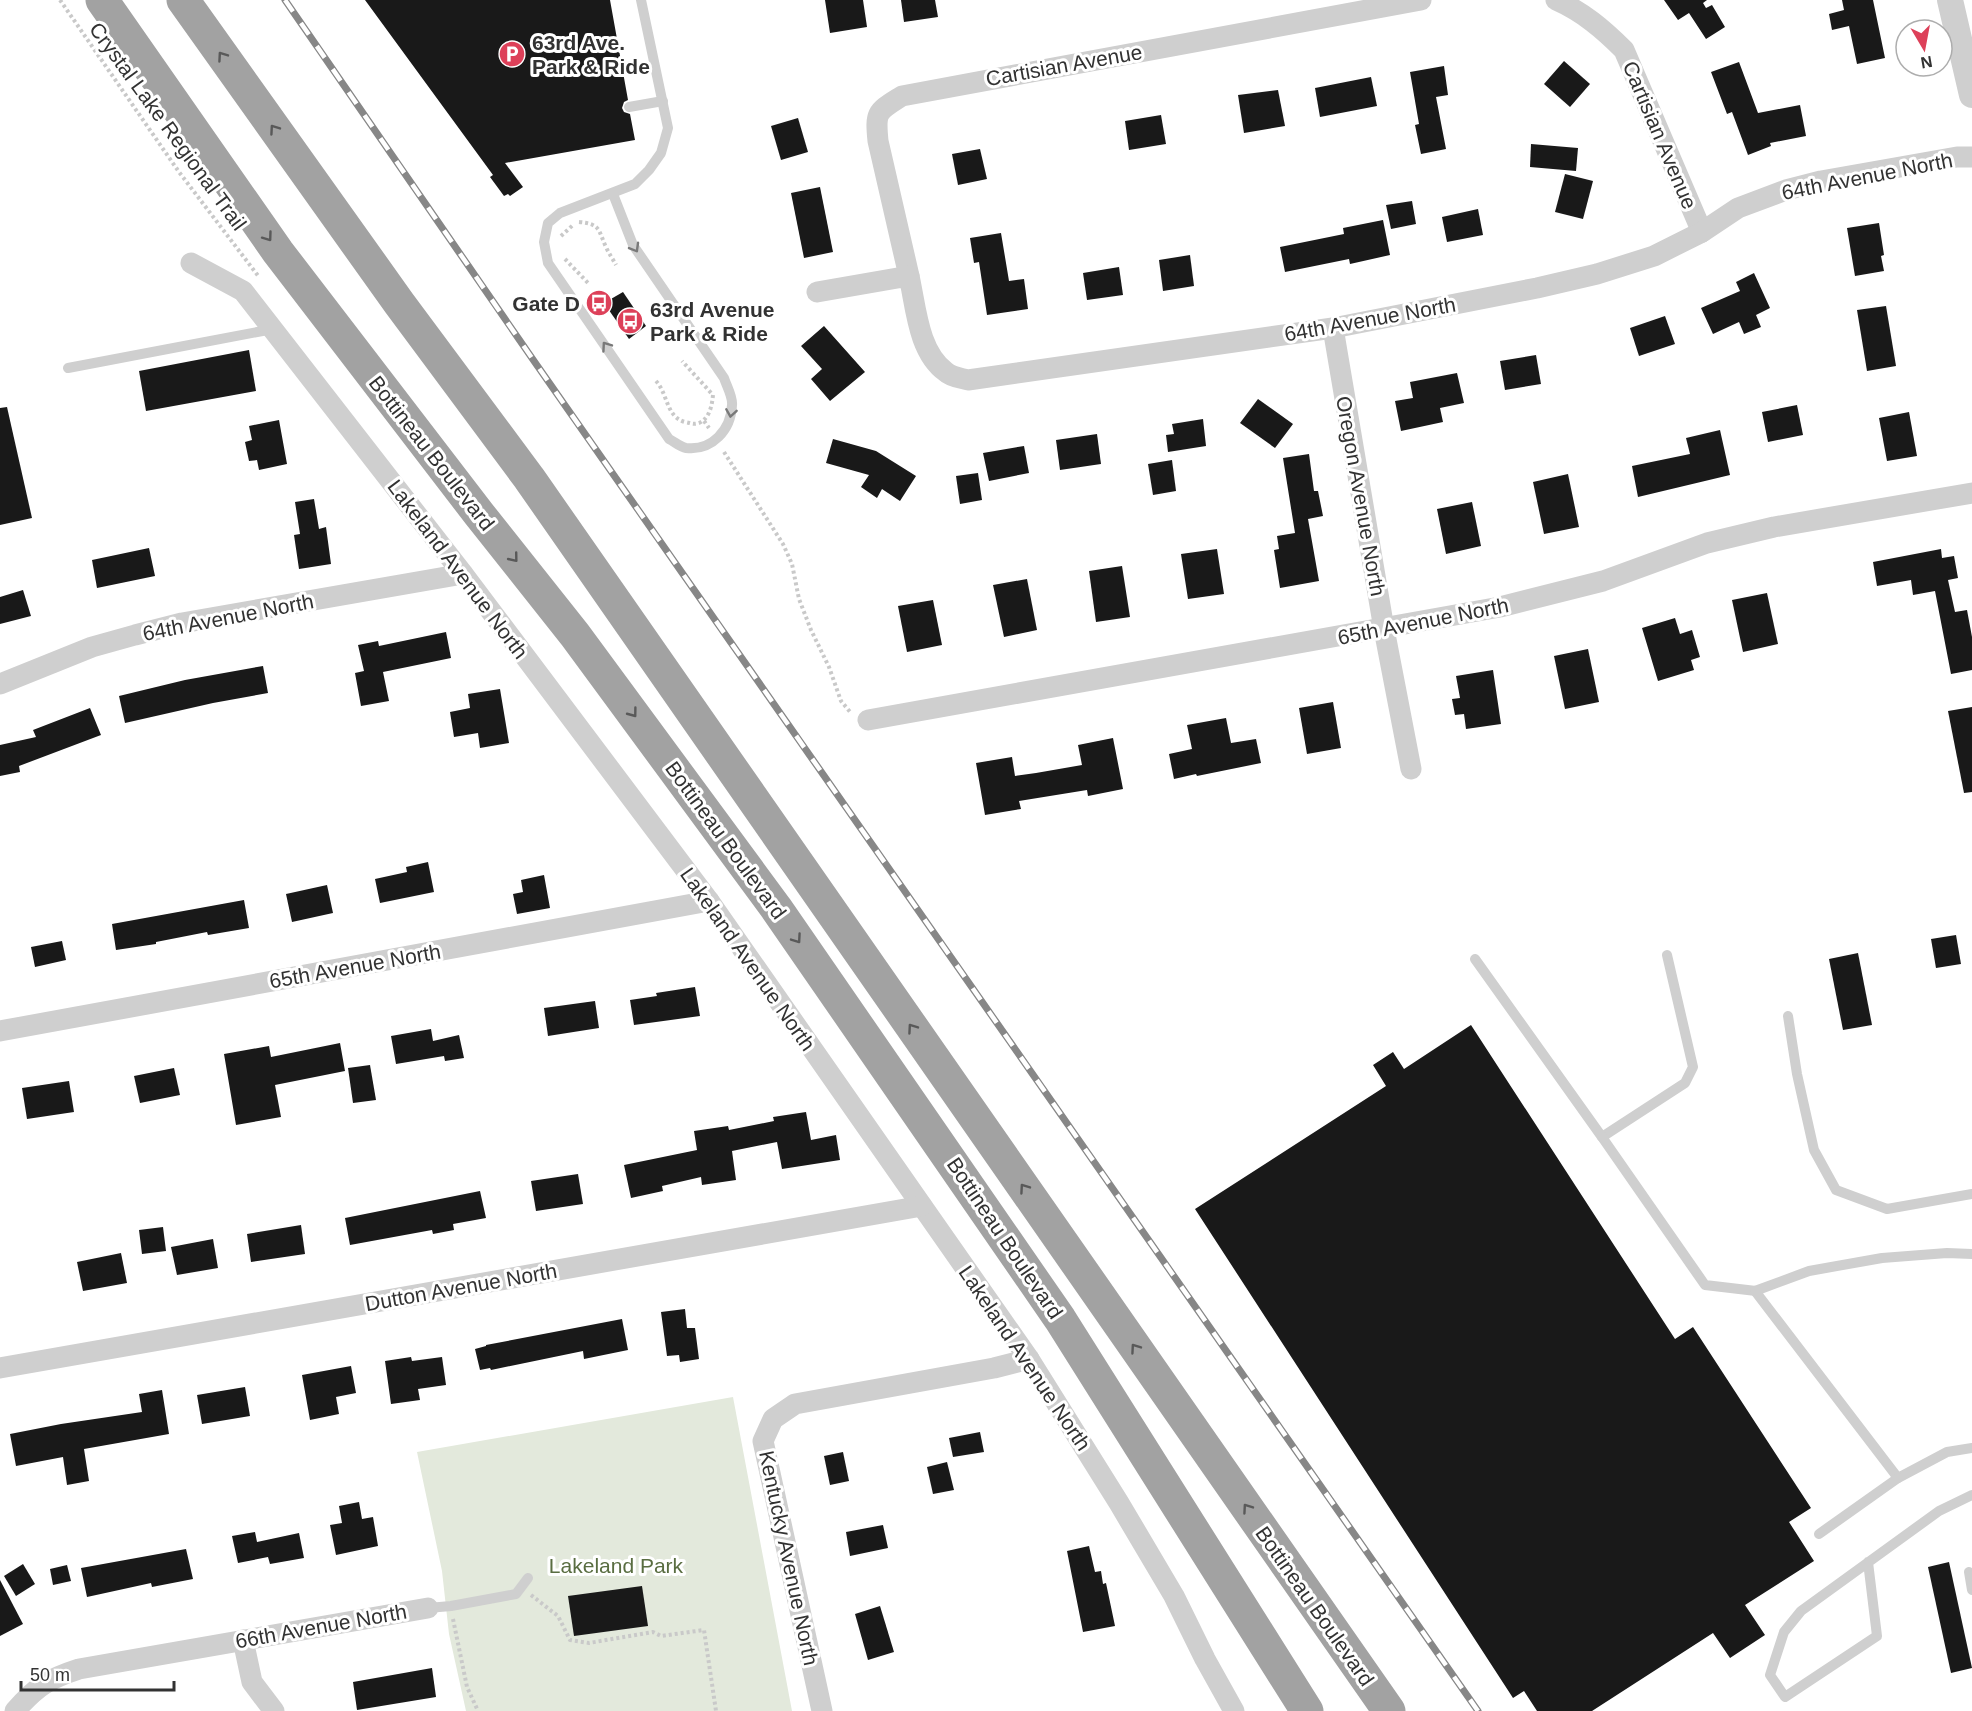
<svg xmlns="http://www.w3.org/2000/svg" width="1972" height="1711" viewBox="0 0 1972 1711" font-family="Helvetica,sans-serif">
	<rect width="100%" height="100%" fill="#fff"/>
	<!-- green -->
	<path fill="#e3e9dc" d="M733,1397L792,1711H466L449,1634L442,1571L417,1452Z"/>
	<!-- building -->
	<g fill="#191919">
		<path d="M365,0H610L628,100L624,102L622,108L624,112L630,114L635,140L505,163L523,187L510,196L508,194L504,196L490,177L493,175Z"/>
		<path d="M825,0H863L867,27L830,33Z"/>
		<path d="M901,0H935L938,17L904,22Z"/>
		<path d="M1664,0H1707L1703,3L1706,8L1712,5L1725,27L1706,39L1689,13L1678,20Z"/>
		<path d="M1842,0H1873L1885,58L1857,64L1849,26L1832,30L1829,14L1844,10Z"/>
		<path d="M1564,61L1590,84L1570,107L1544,84Z"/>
		<path d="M1739,62L1758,113L1800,105L1806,136L1770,143L1771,146L1748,155L1732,112L1727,114L1711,72Z"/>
		<path d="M1444,66L1448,95L1436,97L1446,149L1421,154L1415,125L1419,124L1410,72Z"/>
		<path d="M1371,77L1377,106L1320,117L1315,88Z"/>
		<path d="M1278,90L1285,126L1244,133L1238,95Z"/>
		<path d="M1161,115L1166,144L1129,150L1125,121Z"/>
		<path d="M798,118L808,152L781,160L771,126Z"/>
		<path d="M1531,144L1578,148L1576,171L1530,167Z"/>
		<path d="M980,149L987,179L958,185L952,154Z"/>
		<path d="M1565,174L1593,181L1583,219L1555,212Z"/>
		<path d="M820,187L833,252L804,258L791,193Z"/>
		<path d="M1412,201L1416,224L1391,229L1386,205Z"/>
		<path d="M1478,209L1483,235L1447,242L1442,217Z"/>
		<path d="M1383,220L1390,255L1350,264L1349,259L1285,272L1280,247L1344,234L1343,228Z"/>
		<path d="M1879,223L1884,255L1881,256L1884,271L1855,276L1847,228Z"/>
		<path d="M1001,233L1009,281L1024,279L1028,309L987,315L979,262L974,263L970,238Z"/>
		<path d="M1190,255L1194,286L1163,291L1159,260Z"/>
		<path d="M1119,267L1123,295L1087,300L1083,273Z"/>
		<path d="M1754,273L1770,308L1756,315L1761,327L1744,334L1739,322L1713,334L1701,308L1740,291L1736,282Z"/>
		<path d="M623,292L646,326L629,339L604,303Z"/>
		<path d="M1886,306L1896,366L1867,371L1857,310Z"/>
		<path d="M1665,316L1675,344L1639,356L1630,328Z"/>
		<path d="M824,326L865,372L830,401L811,379L822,369L801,346Z"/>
		<path d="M249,350L256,391L146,411L139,371Z"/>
		<path d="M1536,355L1541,384L1505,390L1500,361Z"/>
		<path d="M1457,373L1464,403L1440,408L1443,422L1401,431L1395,401L1413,398L1410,382Z"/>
		<path d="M1258,399L1293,424L1275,448L1240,423Z"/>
		<path d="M1797,405L1803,435L1768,442L1762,412Z"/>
		<path d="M7,407L32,518L0,525V408Z"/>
		<path d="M1909,412L1917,456L1887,461L1879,418Z"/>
		<path d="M1203,419L1206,446L1168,452L1166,435L1174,434L1172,424Z"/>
		<path d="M279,420L287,464L259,470L257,460L249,461L245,442L252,440L249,426Z"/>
		<path d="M1720,430L1730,475L1638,497L1632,466L1690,454L1686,438Z"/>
		<path d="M1097,434L1101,464L1060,470L1056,440Z"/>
		<path d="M833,439L876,451L916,476L900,501L882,489L877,498L861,487L869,475L826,463Z"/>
		<path d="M1024,446L1029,473L989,481L983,453Z"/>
		<path d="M1309,454L1314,491H1318L1323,516L1308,519L1319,581L1280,588L1274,550L1279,549L1277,536L1295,533L1283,458Z"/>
		<path d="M1172,460L1176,491L1153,495L1148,464Z"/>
		<path d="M978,473L982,500L960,504L956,476Z"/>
		<path d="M1568,474L1579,527L1544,534L1533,482Z"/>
		<path d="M314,499L319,529L326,527L331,564L299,569L294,535L300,534L295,502Z"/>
		<path d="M1472,502L1481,546L1446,554L1437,509Z"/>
		<path d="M149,548L155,576L97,588L92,560Z"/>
		<path d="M1217,549L1224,594L1188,599L1181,554Z"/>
		<path d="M1941,549L1942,558L1954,556L1958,578L1948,580L1955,612L1967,610L1972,637V670L1951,674L1935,591L1913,595L1911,580L1877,586L1873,562Z"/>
		<path d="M1122,566L1130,617L1096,622L1089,571Z"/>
		<path d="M1027,579L1037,630L1004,637L993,585Z"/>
		<path d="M23,590L31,616L0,624V597Z"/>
		<path d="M1767,593L1778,644L1743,652L1732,600Z"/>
		<path d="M933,600L942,645L907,652L898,606Z"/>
		<path d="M1675,618L1680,634L1692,630L1700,657L1691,660L1694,670L1658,681L1642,628Z"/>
		<path d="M446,632L451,658L383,672L389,701L361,706L355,673L364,671L358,645L378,641L379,646Z"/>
		<path d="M1588,649L1599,702L1565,709L1554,656Z"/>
		<path d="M263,666L268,693L213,703L125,723L119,696L185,680Z"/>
		<path d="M1493,670L1501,724L1466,729L1464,714L1455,715L1452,699L1460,698L1456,676Z"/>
		<path d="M500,689L509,743L480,748L478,733L454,737L450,712L470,708L468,694Z"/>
		<path d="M1333,702L1341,748L1307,754L1299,708Z"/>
		<path d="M1972,707V792L1964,793L1948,711Z"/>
		<path d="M90,708L101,735L19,766L20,772L0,776V745L36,737L33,730Z"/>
		<path d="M1226,718L1231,743L1256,739L1261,763L1197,776L1196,774L1174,779L1169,754L1192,749L1187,725Z"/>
		<path d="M1113,738L1123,789L1088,796L1087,790L1019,801L1021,809L985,815L976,763L1012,757L1015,776L1036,773L1082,765L1078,745Z"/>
		<path d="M428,862L434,892L380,903L375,879L407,872L406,867Z"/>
		<path d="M544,875L550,908L517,914L513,894L523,892L521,880Z"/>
		<path d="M327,885L333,913L292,922L286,894Z"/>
		<path d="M244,900L249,928L208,935L207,932L156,942V944L116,950L112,924Z"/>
		<path d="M1956,935L1961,964L1936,968L1931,939Z"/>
		<path d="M62,941L66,960L35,967L31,947Z"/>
		<path d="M1858,953L1872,1025L1843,1030L1829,959Z"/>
		<path d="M695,987L700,1016L634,1025L630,1000L657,996L656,993Z"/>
		<path d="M595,1001L599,1028L548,1036L544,1008Z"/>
		<path d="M1471,1025L1675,1339L1693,1327L1811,1508L1789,1522L1814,1561L1745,1605L1765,1635L1730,1658L1713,1633L1592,1711H1537L1524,1691L1513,1698L1195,1209L1386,1086L1373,1065L1393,1052L1404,1069Z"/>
		<path d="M431,1029L433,1041L459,1035L464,1058L445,1061L444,1056L396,1064L391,1036Z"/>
		<path d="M340,1043L345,1071L275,1085L281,1117L236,1125L224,1054L269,1046L271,1057Z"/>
		<path d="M370,1065L376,1100L353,1103L348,1068Z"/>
		<path d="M174,1068L180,1095L140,1103L134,1076Z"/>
		<path d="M69,1081L74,1112L27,1119L22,1088Z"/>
		<path d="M806,1112L811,1140L836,1135L840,1160L782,1169L777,1142L732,1151L736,1180L702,1185L701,1177L662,1186L663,1191L631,1198L624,1165L697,1150L694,1131L728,1126L729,1130L774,1121L773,1117Z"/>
		<path d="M578,1174L583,1204L536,1211L531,1181Z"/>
		<path d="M480,1191L486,1218L453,1224L454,1230L433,1234L432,1230L350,1245L345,1218Z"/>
		<path d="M301,1225L305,1254L251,1262L247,1234Z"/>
		<path d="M163,1227L166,1251L142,1254L139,1230Z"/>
		<path d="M213,1239L218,1268L177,1275L171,1247Z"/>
		<path d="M121,1253L127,1283L83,1291L77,1262Z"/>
		<path d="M685,1309L687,1328H695L699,1359L680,1362L679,1355L667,1356L661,1312Z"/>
		<path d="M622,1319L628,1350L584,1359L583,1351L491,1370L490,1368L480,1370L475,1349L486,1346V1345Z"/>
		<path d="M411,1357L412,1361L442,1357L446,1385L418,1389L420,1400L391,1404L385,1361Z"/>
		<path d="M351,1366L356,1393L336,1397L339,1414L310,1420L302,1375Z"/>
		<path d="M245,1387L250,1416L202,1424L197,1395Z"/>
		<path d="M162,1390L169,1434L84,1449L89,1481L67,1485L63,1457L16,1466L10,1434L61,1424L142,1412L139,1394Z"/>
		<path d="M980,1432L984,1452L953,1457L949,1438Z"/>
		<path d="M843,1452L849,1481L830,1485L824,1456Z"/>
		<path d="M947,1462L954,1490L933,1494L927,1467Z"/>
		<path d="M359,1502L362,1519L373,1517L378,1546L336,1555L330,1525L342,1523L339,1506Z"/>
		<path d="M883,1525L888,1548L850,1556L846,1532Z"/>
		<path d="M255,1532L257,1542L299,1533L304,1558L270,1564L268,1557L238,1563L232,1536Z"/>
		<path d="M1089,1546L1095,1572L1101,1571L1103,1584L1106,1583L1115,1626L1083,1632L1067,1551Z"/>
		<path d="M186,1549L193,1579L152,1587L151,1583L87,1597L81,1568Z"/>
		<path d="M1949,1562L1972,1668L1951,1673L1928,1567Z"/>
		<path d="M23,1564L35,1584L16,1596L4,1576Z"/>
		<path d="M67,1565L71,1581L53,1585L50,1569Z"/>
		<path d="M0,1580L23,1624L0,1636Z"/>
		<path d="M642,1586L648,1626L574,1636L568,1596Z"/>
		<path d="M880,1606L894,1652L868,1660L855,1614Z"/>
		<path d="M432,1668L436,1697L357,1710L353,1682Z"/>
	</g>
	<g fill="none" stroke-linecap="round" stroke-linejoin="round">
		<!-- path -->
		<g stroke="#c9c9c9" stroke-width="4" stroke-dasharray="3 3" stroke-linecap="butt">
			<path d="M60,0L179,172L259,277"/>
			<path d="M579,222C601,224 598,230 606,247C609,254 613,259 616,265"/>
			<path d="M561,236L573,225"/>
			<path d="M565,259L589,284"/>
			<path d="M656,381C668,394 666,417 685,422C691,423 693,425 699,423C710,418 712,405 713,395L682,361"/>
			<path d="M704,421L709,428"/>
			<path d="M724,452L783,544L792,564L799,599L811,630L829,667L841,701L851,713"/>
			<path d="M531,1595L558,1616L570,1640L589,1643L653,1632L661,1636L704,1630L716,1711"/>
			<path d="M453,1619L467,1687L478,1711"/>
		</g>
		<!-- service -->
		<g stroke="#cfcfcf" stroke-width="10">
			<path d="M629,107L663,101"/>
			<path d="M613,194L633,245L724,378C727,387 733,397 732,405C731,430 712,451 686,448C680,447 675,442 669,439L548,263L544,242L548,223L560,213L635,184L649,170L661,153L668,128L641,0"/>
			<path d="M68,368L273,329"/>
			<path d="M1667,955L1693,1067L1685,1083L1602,1137L1705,1285L1756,1291"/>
			<path d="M1475,959L1602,1137"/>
			<path d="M1788,1016L1797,1074L1814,1150L1836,1190L1887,1209L1972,1194"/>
			<path d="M1972,1254L1947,1253L1882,1258L1809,1271L1755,1291L1898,1478L1947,1452L1972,1448"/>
			<path d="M1819,1534L1898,1478"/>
			<path d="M1868,1562L1877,1636L1785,1697L1770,1675L1784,1632L1801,1611L1939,1511L1972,1495"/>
			<path d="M1969,1572L1972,1590"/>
			<path d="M428,1608L451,1606L516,1594L528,1578"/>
		</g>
		<!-- minor -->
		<g stroke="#cfcfcf" stroke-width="21">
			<path d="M1556,0C1583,12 1603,29 1624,50L1702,232"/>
			<path d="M191,263L243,291L463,574L709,901L922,1206L1029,1359L1119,1503L1174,1596L1205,1659L1234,1711"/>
			<path d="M909,276L878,141C875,111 877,112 902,96L1421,0"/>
			<path d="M817,292L909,276C916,307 918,352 946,372C951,377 961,378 968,380L1333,328L1537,288L1597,274L1654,256L1702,232L1738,208L1786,190L1821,181L1957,157H1972"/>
			<path d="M1333,328L1384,629L1411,769"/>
			<path d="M0,684L92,647L135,635L182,623L463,574"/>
			<path d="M868,720L1500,607L1603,581L1707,543L1774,527L1972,493"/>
			<path d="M0,1031L709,901"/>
			<path d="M0,1368L922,1206"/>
			<path d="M243,1640L252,1682L274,1711"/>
			<path d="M15,1711C37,1686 48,1679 79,1669L428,1608"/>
			<path d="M822,1711L763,1441L773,1419L795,1404L994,1368L1029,1359"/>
		</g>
		<!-- tertiary -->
		<path stroke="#cfcfcf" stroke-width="26" d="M1950,0L1972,95"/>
		<!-- trunk -->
		<g stroke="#a2a2a2" stroke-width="33">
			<path d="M102,0L278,252L479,514L575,635L776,908L1060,1319L1307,1711"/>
			<path d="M183,0L399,303L529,478L1389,1711"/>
		</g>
		<defs>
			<path id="rail" d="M285,0L534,361L1478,1711"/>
		</defs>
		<!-- rail casing -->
		<use href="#rail" stroke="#878787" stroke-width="7"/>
		<!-- rail -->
		<use href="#rail" stroke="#fff" stroke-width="4.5" stroke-dasharray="14" stroke-linecap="butt"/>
	</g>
	<!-- one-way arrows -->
	<defs><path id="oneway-chevron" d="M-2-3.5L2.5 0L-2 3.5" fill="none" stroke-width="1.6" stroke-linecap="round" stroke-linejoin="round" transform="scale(1.5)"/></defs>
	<g stroke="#595959">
		<use href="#oneway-chevron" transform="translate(222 56) rotate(-125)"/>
		<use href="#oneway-chevron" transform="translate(274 129) rotate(-125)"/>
		<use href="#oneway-chevron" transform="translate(268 237) rotate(54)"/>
		<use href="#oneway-chevron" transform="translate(514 558) rotate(51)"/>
		<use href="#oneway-chevron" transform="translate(633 713) rotate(53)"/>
		<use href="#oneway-chevron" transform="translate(797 939) rotate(55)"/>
		<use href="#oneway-chevron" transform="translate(912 1028) rotate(-125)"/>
		<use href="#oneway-chevron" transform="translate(1024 1188) rotate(-125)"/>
		<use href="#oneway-chevron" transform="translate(1135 1348) rotate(-125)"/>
		<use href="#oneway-chevron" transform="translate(1247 1508) rotate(-125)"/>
	</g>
	<g stroke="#797979">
		<use href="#oneway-chevron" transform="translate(635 248) rotate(60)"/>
		<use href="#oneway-chevron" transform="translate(606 346) rotate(-125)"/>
		<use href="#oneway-chevron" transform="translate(731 413) rotate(99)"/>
	</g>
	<!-- icons -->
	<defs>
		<symbol id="parking-disc" viewBox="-11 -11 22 22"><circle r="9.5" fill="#dd4059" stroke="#fff"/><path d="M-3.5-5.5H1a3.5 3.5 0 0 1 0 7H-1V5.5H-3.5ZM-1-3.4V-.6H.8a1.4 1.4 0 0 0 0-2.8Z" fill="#fff"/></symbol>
		<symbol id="bus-disc" viewBox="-11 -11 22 22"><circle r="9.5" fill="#dd4059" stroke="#fff"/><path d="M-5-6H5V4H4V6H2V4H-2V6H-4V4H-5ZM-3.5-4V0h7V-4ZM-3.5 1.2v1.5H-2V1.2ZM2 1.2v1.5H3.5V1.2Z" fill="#fff"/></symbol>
	</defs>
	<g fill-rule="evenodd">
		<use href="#parking-disc" x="497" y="39" width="30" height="30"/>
		<use href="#bus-disc" x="584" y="288" width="30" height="30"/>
		<use href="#bus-disc" x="615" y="306" width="30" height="30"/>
	</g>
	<g text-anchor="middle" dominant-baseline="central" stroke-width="6" stroke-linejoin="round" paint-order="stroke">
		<!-- poi labels -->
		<g font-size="21" font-weight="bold" fill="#323232" stroke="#fff" text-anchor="start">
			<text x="532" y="42">63rd Ave.<tspan x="532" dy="24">Park &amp; Ride</tspan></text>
			<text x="580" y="303" text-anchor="end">Gate D</text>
			<text x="650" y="309">63rd Avenue<tspan x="650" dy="24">Park &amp; Ride</tspan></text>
		</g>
		<!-- street labels -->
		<g font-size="21" fill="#323232" stroke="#fff">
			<text transform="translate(1064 65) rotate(-10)">Cartisian Avenue</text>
			<text transform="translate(168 126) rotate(54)">Crystal Lake Regional Trail</text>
			<text transform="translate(1660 135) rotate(67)">Cartisian Avenue</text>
			<text transform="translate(1867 176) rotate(-11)">64th Avenue North</text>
			<text transform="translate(1370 319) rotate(-10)">64th Avenue North</text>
			<text transform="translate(432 453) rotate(52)">Bottineau Boulevard</text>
			<text transform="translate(1361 496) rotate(80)">Oregon Avenue North</text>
			<text transform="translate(458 569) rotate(53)">Lakeland Avenue North</text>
			<text transform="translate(228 617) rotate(-11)">64th Avenue North</text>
			<text transform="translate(1423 621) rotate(-11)">65th Avenue North</text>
			<text transform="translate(726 840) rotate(54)">Bottineau Boulevard</text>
			<text transform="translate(748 959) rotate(55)">Lakeland Avenue North</text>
			<text transform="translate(355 966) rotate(-10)">65th Avenue North</text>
			<text transform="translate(1005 1238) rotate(56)">Bottineau Boulevard</text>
			<text transform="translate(461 1287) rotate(-10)">Dutton Avenue North</text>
			<text transform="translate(1025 1358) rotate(56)">Lakeland Avenue North</text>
			<text transform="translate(789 1558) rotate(78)">Kentucky Avenue North</text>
			<text transform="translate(1315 1606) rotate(55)">Bottineau Boulevard</text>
			<text transform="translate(321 1626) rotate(-10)">66th Avenue North</text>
		</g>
		<!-- park labels -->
		<g font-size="21" fill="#596d41" stroke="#fff">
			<text x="616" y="1565">Lakeland Park</text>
		</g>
	</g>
	<!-- north arrow -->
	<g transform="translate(1924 48) rotate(170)"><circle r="28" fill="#ffffff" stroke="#adadad" stroke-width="1.5"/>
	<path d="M0-4.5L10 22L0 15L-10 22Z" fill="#dd4059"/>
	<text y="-9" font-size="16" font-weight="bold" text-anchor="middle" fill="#323232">N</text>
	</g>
	<!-- scale -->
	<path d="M21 1681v9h153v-9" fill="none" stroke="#323232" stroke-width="3"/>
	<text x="30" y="1681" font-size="18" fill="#323232" stroke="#ffffff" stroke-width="4.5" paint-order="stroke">50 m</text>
</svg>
